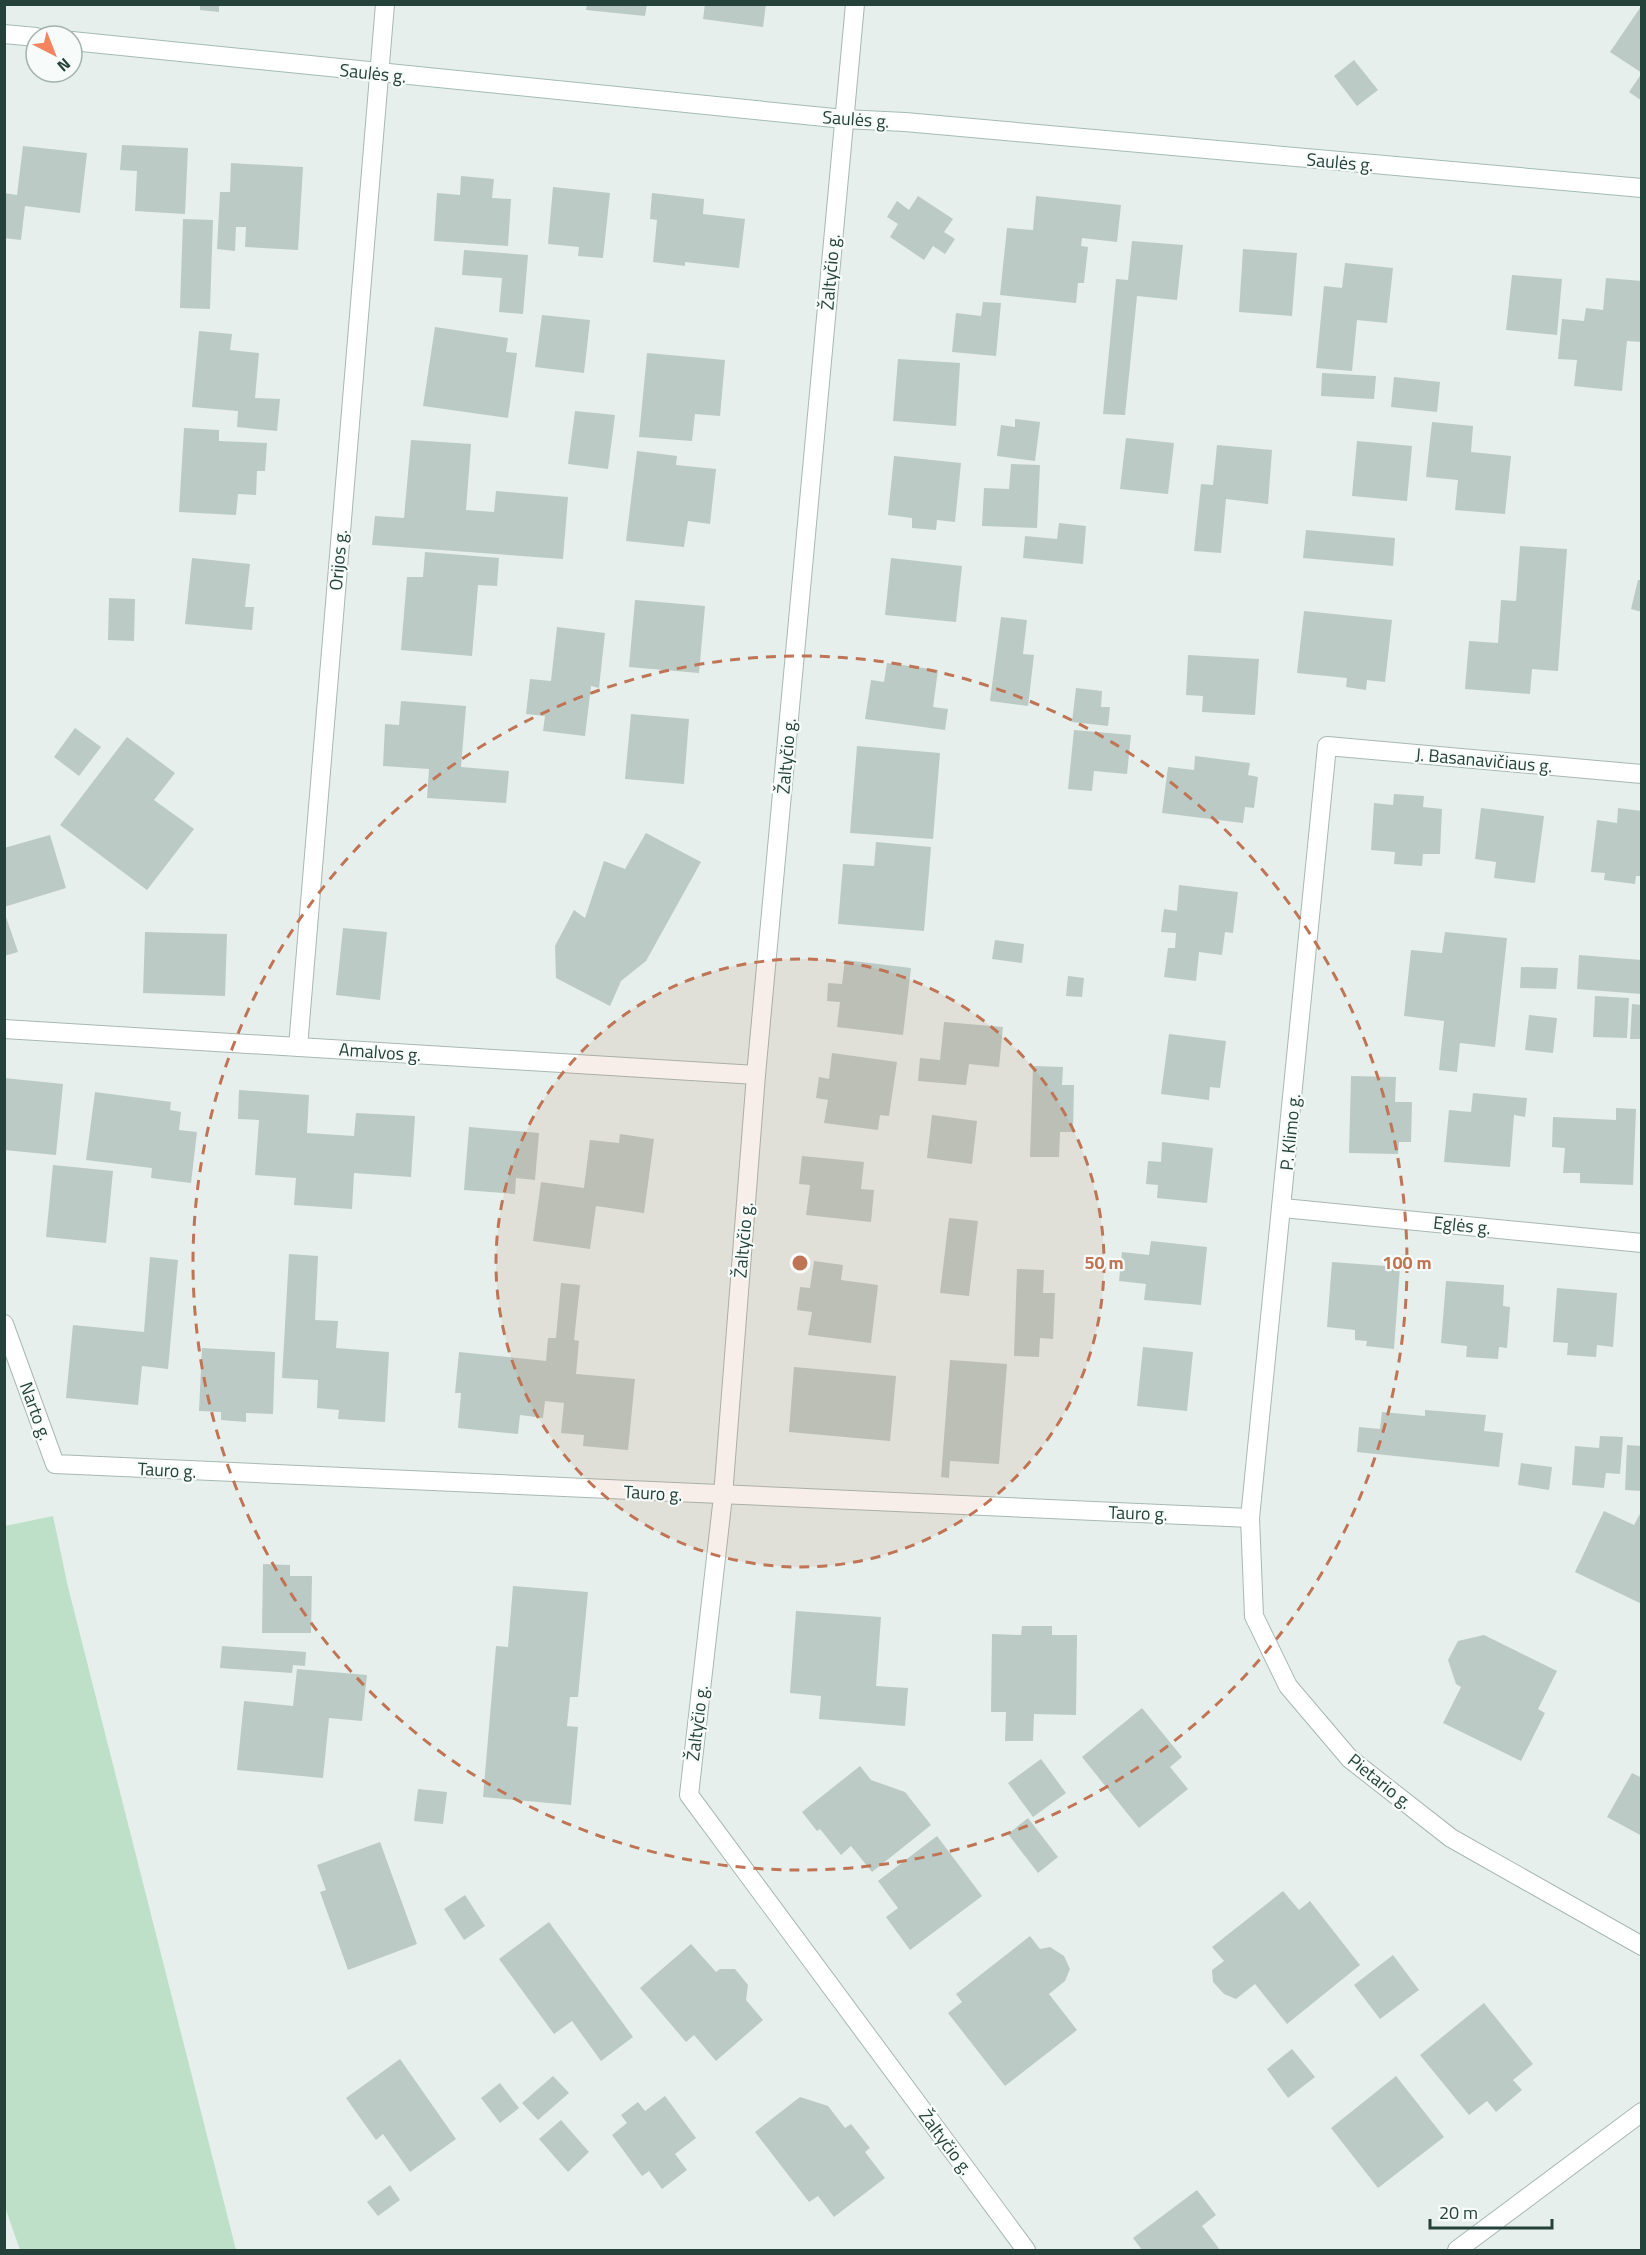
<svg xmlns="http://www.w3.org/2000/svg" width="1646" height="2255" viewBox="0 0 1646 2255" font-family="'Titillium Web',sans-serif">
	<rect width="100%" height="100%" fill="#e6efeb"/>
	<!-- green -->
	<path fill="#bfe0c8" d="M53,1516L68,1587L236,2250H20L5,2207V1526Z"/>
	<!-- building -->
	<g fill="#bbcac4">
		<path d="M200,4H219V12L200,10Z"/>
		<path d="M587,4H647L645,16L586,10Z"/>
		<path d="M705,4H766L763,27L703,19Z"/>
		<path d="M1642,5V73L1610,52Z"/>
		<path d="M1354,60L1378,90L1357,106L1334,76Z"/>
		<path d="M1642,73V101L1629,92Z"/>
		<path d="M122,145L188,148L185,214L135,211L137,171L120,170Z"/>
		<path d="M23,146L87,153L80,213L25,206L21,240L4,238V193L17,195Z"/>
		<path d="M231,163L303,167L298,250L245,247L246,227H236L235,251L217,249L220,192H230Z"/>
		<path d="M461,176L494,179L492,198L511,199L508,246L434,241L437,193L460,195Z"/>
		<path d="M553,187L610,193L603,258L578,256L579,247L548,244Z"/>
		<path d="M652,193L704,199L703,214L745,219L739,268L685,262V266L653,262L657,220L650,219Z"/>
		<path d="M918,196L953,219L944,232L955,239L945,254L933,246L924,260L890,237L898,224L887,217L897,201L909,210Z"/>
		<path d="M1036,196L1121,205L1117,242L1082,238L1081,246L1088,247L1084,283H1078L1076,303L1000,295L1007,228L1033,230Z"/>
		<path d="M183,219L213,220L210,309L180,308Z"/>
		<path d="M1132,241L1183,245L1177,300L1137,296L1125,415L1103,414L1116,279L1128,280Z"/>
		<path d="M1243,249L1297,253L1292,316L1239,312Z"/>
		<path d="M464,250L528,255L523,314L499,312L502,278L462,275Z"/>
		<path d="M1345,263L1393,268L1387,323L1357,320L1352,371L1316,368L1324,286L1342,288Z"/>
		<path d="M1512,275L1562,279L1557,335L1506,330Z"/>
		<path d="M1606,278L1642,281V342L1627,341L1622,391L1574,386L1577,360L1558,359L1562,319L1584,321L1586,308L1603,310Z"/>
		<path d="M983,302L1001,303L996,356L952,352L956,313L981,316Z"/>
		<path d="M542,315L590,320L584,373L535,367Z"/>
		<path d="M435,327L508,338L506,352L517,353L508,418L423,406Z"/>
		<path d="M199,331L232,334L230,350L259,353L255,398L280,399L277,431L237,427L238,411L192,407Z"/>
		<path d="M647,353L725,360L720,416L695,414L692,441L639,437Z"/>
		<path d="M898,359L960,363L956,426L893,421Z"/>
		<path d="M1322,373L1376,376L1374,399L1321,396Z"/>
		<path d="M1394,377L1440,382L1437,412L1391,407Z"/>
		<path d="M575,411L615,415L608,469L568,464Z"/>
		<path d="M1015,419L1040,422L1035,461L997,456L1001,425L1015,427Z"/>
		<path d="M1432,422L1473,426L1471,452L1511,456L1505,514L1455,510L1458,480L1426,477Z"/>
		<path d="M184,428L219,430V441L267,443L265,471H257L256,495L238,494L236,515L179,512Z"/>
		<path d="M1126,438L1174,443L1168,494L1120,489Z"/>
		<path d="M411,440L471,444L466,510L494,512L496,491L568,497L563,559L372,545L375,516L404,518Z"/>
		<path d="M1357,441L1412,446L1407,501L1352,496Z"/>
		<path d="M1217,445L1272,450L1268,504L1226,499L1221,553L1194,551L1201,484L1213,485Z"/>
		<path d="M637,451L677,456L676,465L716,469L710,524L688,521L684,547L626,541Z"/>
		<path d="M894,456L961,463L955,522L937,520L936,530L912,528V518L888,515Z"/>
		<path d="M1011,464L1040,465L1037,528L982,526L984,488L1009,489Z"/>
		<path d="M1059,523L1086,526L1083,564L1023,558L1025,536L1057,539Z"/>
		<path d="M1306,530L1395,538L1393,566L1303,558Z"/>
		<path d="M1520,546L1567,549L1558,671L1532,669L1530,694L1465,689L1469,641L1498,643L1501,600L1516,601Z"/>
		<path d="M425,552L499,558L497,586L478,585L472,656L401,650L407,577H423Z"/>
		<path d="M192,558L250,564L245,607H254L252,630L185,624Z"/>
		<path d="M891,558L962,566L956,622L885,615Z"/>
		<path d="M1638,580H1642V612L1631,609Z"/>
		<path d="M109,598L135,599L134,641L108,640Z"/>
		<path d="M635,600L705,606L699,673L629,667Z"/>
		<path d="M1304,611L1392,620L1385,682L1367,680L1366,690L1346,687L1347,678L1297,673Z"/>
		<path d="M1001,617L1027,620L1023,654L1034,655L1028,706L990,701Z"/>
		<path d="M557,627L605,633L599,688L591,686L585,736L543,731L545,716L526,714L530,679L551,681Z"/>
		<path d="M1188,655L1259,659L1255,715L1202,712L1203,696L1186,695Z"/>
		<path d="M887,663L938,670L933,707L948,709L945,730L865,719L871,680L884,682Z"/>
		<path d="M1076,688L1102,691L1101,707H1110L1108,726L1072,722Z"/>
		<path d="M401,701L466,706L461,767L509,771L506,803L427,798L429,769L383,766L385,724L399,725Z"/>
		<path d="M631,714L689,719L684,784L625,779Z"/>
		<path d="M75,728L101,747L79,776L54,757Z"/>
		<path d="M1074,730L1131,735L1127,774L1094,771L1092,791L1068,789Z"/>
		<path d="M127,737L175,773L154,800L194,829L147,890L60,825Z"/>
		<path d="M857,746L940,753L933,839L850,833Z"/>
		<path d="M1195,756L1250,763L1248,775L1258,777L1254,808L1245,807L1243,823L1162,813L1168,767L1194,770Z"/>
		<path d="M1394,794L1424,796L1423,807L1442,809L1440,854H1423L1422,866L1394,864L1395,852L1371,850L1374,803L1393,805Z"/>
		<path d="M1481,808L1544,816L1535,883L1494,878L1496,862L1475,859Z"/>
		<path d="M1618,808L1642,811V876H1636L1635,884L1604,880L1605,873L1591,872L1597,820L1617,823Z"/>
		<path d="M646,833L701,862L646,961L621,981L610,1006L556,978L555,946L574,910L585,918L604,861L625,869Z"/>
		<path d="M50,835L66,888L4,907V848Z"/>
		<path d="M876,842L931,847L924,931L838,924L843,864L874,866Z"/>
		<path d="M1179,885L1238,892L1233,933L1225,932L1222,955L1199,952L1196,981L1164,977L1168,948H1175L1176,933L1161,932L1164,909L1177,911Z"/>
		<path d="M4,911L18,952L4,956Z"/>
		<path d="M343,928L387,932L380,1000L336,995Z"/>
		<path d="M145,932L227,934L225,996L143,993Z"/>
		<path d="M1445,932L1507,938L1495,1047L1460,1043L1457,1072L1439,1070L1444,1021L1404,1016L1411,950L1442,953Z"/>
		<path d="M995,940L1024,944L1022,963L992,959Z"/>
		<path d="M1579,955L1642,960V994L1577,989Z"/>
		<path d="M845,960L911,968L903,1035L837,1027L840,1002L827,1001L828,983L842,984Z"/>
		<path d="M1521,967L1558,968L1556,989L1520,988Z"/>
		<path d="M1068,976L1084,978L1082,997L1066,996Z"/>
		<path d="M1595,996L1629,998L1627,1038L1593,1037Z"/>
		<path d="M1632,1004L1642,1005V1039H1630Z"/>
		<path d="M1529,1015L1557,1018L1553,1053L1525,1050Z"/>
		<path d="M944,1022L1003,1027L999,1067L969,1064L966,1085L918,1081L920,1058L940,1060Z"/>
		<path d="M1169,1034L1226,1041L1220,1088L1210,1087L1209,1100L1161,1094Z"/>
		<path d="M832,1053L897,1062L889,1116L880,1115L878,1130L824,1123L828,1100L816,1098L819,1077L829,1079Z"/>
		<path d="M1033,1066L1063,1067L1062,1085H1074L1073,1132H1060L1059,1157H1030Z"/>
		<path d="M1351,1076L1396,1077L1395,1102H1412L1411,1142H1399L1398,1154L1349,1153Z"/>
		<path d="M4,1078L63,1084L56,1155L4,1150Z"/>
		<path d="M239,1090L309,1095L307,1133L354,1136L356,1113L415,1116L411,1177L354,1173L352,1209L294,1205L296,1178L255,1175L259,1120L238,1119Z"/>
		<path d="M95,1092L171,1102L170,1110L181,1112L179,1130L197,1132L191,1183L151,1178L152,1168L86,1160Z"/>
		<path d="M1473,1093L1527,1098L1525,1117L1514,1115L1510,1167L1444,1162L1449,1110L1471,1112Z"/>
		<path d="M1616,1108L1636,1109L1633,1185L1580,1183V1173H1563L1565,1148L1552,1147L1553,1117L1616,1120Z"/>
		<path d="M932,1115L977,1121L972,1164L927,1158Z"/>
		<path d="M469,1127L539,1133L535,1180L516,1178L515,1194L464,1190Z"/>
		<path d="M620,1134L654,1139L644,1213L596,1206L590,1249L533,1241L541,1182L584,1188L590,1140L619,1143Z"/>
		<path d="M1162,1142L1213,1148L1207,1203L1157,1198L1158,1185L1146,1184L1148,1161L1161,1162Z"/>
		<path d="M802,1156L864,1162L861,1189L874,1190L871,1222L806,1215L810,1185L799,1184Z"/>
		<path d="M53,1165L113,1171L106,1243L46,1237Z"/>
		<path d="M949,1218L978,1221L969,1296L940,1293Z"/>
		<path d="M1151,1241L1207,1247L1201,1305L1144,1300L1146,1284L1119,1281L1122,1252L1149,1255Z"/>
		<path d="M289,1254L318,1256L315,1320L338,1321L336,1348L389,1352L385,1422L338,1419L339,1410L317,1408L318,1380L282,1378Z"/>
		<path d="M150,1257L178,1260L168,1369L142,1366L138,1405L66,1398L73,1325L144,1332Z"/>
		<path d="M814,1261L843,1265L841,1280L878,1285L871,1343L808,1335L812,1312L797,1310L800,1287L810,1288Z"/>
		<path d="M1332,1262L1400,1267L1394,1349L1366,1346L1367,1341L1355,1340V1330L1327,1327Z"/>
		<path d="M1017,1269L1044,1270L1043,1293H1055L1053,1339L1040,1338L1039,1357L1014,1356Z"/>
		<path d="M1446,1281L1504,1285L1503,1306L1510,1307L1507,1348L1499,1347L1498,1359L1466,1357L1467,1346L1441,1343Z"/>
		<path d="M561,1283L580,1285L574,1340L579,1341L576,1374L635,1379L628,1450L583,1446L584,1435L561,1433L564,1403L545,1401L543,1418L520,1415L518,1434L458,1428L461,1393H455L459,1352L546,1361L548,1338H556Z"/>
		<path d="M1557,1288L1617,1293L1613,1347L1597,1345L1596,1357L1567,1355L1568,1343L1553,1342Z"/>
		<path d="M1143,1347L1193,1352L1187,1411L1137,1406Z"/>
		<path d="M202,1348L275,1352L273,1414L246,1413V1422L221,1420V1412L199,1411Z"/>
		<path d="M950,1360L1007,1364L999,1464L950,1461L949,1478L941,1477Z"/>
		<path d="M794,1367L896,1376L890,1441L789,1432Z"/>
		<path d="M1425,1410L1486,1415L1484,1431L1503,1433L1499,1467L1357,1452L1359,1427L1380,1429L1382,1412L1425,1416Z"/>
		<path d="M1600,1436L1623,1437L1620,1474L1606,1473L1604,1488L1572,1485L1575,1446L1599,1448Z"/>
		<path d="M1627,1445L1642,1446V1491L1625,1490Z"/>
		<path d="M1521,1463L1552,1467L1549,1490L1518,1485Z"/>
		<path d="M1642,1510V1604L1575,1572L1604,1511L1634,1525Z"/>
		<path d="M263,1564L290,1565V1576H312L311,1633H262Z"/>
		<path d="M513,1586L588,1592L578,1697H570L567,1726L578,1727L571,1805L483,1797L496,1646L508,1647Z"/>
		<path d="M796,1611L881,1617L876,1686L908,1688L905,1726L819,1719L821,1696L790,1693Z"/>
		<path d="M1022,1626H1052V1635H1077L1076,1715L1034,1714L1033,1741H1005L1006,1712H991L992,1634L1021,1635Z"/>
		<path d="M1484,1635L1557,1671L1538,1709L1545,1713L1521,1761L1443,1723L1461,1687L1456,1684L1448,1660L1458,1641Z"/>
		<path d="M222,1646L306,1652L305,1666L293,1665L292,1673L220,1668Z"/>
		<path d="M297,1669L367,1675L362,1721L329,1718L323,1778L237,1770L244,1701L293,1706Z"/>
		<path d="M1142,1708L1182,1757L1170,1767L1188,1789L1139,1828L1082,1757Z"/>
		<path d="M1041,1759L1066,1793L1033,1817L1008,1783Z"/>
		<path d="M860,1766L871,1780L905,1792L931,1825L872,1872L851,1846L841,1855L820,1829L817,1831L802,1812Z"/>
		<path d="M1632,1773L1642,1778V1836L1607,1817Z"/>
		<path d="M418,1789L447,1792L443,1824L414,1821Z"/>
		<path d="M1028,1818L1058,1857L1038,1873L1008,1834Z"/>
		<path d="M937,1836L982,1896L910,1950L886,1917L898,1908L878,1881Z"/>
		<path d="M380,1842L417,1944L348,1970L320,1892L326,1890L317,1865Z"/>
		<path d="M1283,1891L1299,1910L1310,1901L1360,1965L1287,2024L1255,1984L1236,1999L1224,1994L1213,1982L1212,1970L1224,1961L1212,1947Z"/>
		<path d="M465,1895L485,1926L464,1940L444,1909Z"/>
		<path d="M549,1922L633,2037L601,2061L572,2021L554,2034L499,1959Z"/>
		<path d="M1030,1936L1040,1949L1050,1947L1064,1956L1070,1969L1065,1981L1049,1994L1077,2030L1005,2086L948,2013L962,2002L956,1994Z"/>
		<path d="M691,1944L716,1972L720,1969H735L748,1985L746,2000L763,2020L716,2061L694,2035L686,2042L640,1988Z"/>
		<path d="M1393,1955L1419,1990L1380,2019L1354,1985Z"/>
		<path d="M1484,2003L1533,2064L1513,2080L1522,2090L1496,2112L1487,2101L1469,2115L1420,2055Z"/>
		<path d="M1292,2049L1315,2077L1288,2098L1267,2069Z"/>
		<path d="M400,2059L456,2139L410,2172L383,2134L376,2140L346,2098Z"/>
		<path d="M553,2076L569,2093L538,2120L522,2103Z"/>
		<path d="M1396,2076L1444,2137L1378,2188L1331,2128Z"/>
		<path d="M500,2083L519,2108L500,2123L481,2098Z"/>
		<path d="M665,2096L696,2138L675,2154L687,2170L662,2189L649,2171L642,2176L612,2135L627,2123L621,2115L638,2102L645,2111Z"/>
		<path d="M800,2097L828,2106L845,2128L851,2124L870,2148L865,2152L885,2178L834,2217L818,2196L809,2202L755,2132Z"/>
		<path d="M561,2120L589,2152L568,2172L539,2139Z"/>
		<path d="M390,2185L400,2200L378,2216L367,2202Z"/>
		<path d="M1197,2190L1216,2215L1202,2226L1220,2250H1142L1133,2238Z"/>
	</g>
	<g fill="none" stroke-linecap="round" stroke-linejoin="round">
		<defs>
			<g id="minor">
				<path d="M855,4L756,1075L723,1496L689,1795L1026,2250"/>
				<path d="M1642,774L1327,746L1250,1518L1254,1616L1288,1686L1350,1759L1451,1838L1642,1946"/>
				<path d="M4,1029L756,1075"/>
				<path d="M298,1047L385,4"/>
				<path d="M1283,1208L1642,1243"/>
				<path d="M4,1324L55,1464L1250,1518"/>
				<path d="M1457,2250L1642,2112"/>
			</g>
			<g id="secondary">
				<path d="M4,34L36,37"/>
				<path d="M72,41L844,119L905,122L1642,188"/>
			</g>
		</defs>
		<!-- minor casing -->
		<use href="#minor" stroke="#a8b8b2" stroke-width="20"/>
		<!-- secondary casing -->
		<use href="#secondary" stroke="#a4bbb3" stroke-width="20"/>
		<!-- minor -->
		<use href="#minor" stroke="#fff" stroke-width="18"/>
		<!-- secondary -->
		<use href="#secondary" stroke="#fff" stroke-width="18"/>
	</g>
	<!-- distance rings -->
	<circle cx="800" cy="1263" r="304" fill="#c07456" fill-opacity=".12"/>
	<g fill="none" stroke="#c07456" stroke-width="3" stroke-dasharray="10 8">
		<circle cx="800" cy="1263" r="304"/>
		<circle cx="800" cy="1263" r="607"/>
	</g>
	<g text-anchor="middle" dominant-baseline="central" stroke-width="4.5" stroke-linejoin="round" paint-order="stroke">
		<!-- street labels -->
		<g font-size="18" fill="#24423a" stroke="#f7fbf9">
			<text transform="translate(373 73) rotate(6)">Saulės g.</text>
			<text transform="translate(856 119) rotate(4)">Saulės g.</text>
			<text transform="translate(1340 162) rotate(5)">Saulės g.</text>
			<text transform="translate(830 272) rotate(-85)">Žaltyčio g.</text>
			<text transform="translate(338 560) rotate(-85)">Orijos g.</text>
			<text transform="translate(786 756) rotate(-85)">Žaltyčio g.</text>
			<text transform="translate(1484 760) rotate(5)">J. Basanavičiaus g.</text>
			<text transform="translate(380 1052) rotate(4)">Amalvos g.</text>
			<text transform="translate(1290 1132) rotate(-84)">P. Klimo g.</text>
			<text transform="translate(1462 1225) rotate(6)">Eglės g.</text>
			<text transform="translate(743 1240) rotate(-85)">Žaltyčio g.</text>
			<text transform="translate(36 1411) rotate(70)">Narto g.</text>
			<text transform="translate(167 1470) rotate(3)">Tauro g.</text>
			<text transform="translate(653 1493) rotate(3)">Tauro g.</text>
			<text transform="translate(1138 1513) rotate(2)">Tauro g.</text>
			<text transform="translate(697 1723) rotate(-83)">Žaltyčio g.</text>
			<text transform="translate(1380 1781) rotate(39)">Pietario g.</text>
			<text transform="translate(946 2142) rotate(53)">Žaltyčio g.</text>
		</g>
	</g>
	<circle cx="800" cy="1263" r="9" fill="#c07456" stroke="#f7fbf9" stroke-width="3"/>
	<g font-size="18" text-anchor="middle" font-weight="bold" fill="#c07456" stroke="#f7fbf9" stroke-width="4.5" stroke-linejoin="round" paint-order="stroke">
		<text x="1104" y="1269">50 m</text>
		<text x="1407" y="1269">100 m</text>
	</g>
	<!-- border -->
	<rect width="1646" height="2255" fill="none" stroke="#24423a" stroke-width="12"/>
	<!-- north arrow -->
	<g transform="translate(54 54) rotate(138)"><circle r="28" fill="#f7fbf9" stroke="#a3b1ad" stroke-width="1.5"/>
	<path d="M0-4.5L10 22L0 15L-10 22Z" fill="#f4845f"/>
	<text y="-9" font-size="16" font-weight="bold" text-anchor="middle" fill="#24423a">N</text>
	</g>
	<!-- scale -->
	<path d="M1430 2219v9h122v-9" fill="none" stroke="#24423a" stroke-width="3"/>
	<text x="1439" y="2219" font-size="18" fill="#24423a" stroke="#f7fbf9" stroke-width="4.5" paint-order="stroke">20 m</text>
</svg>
